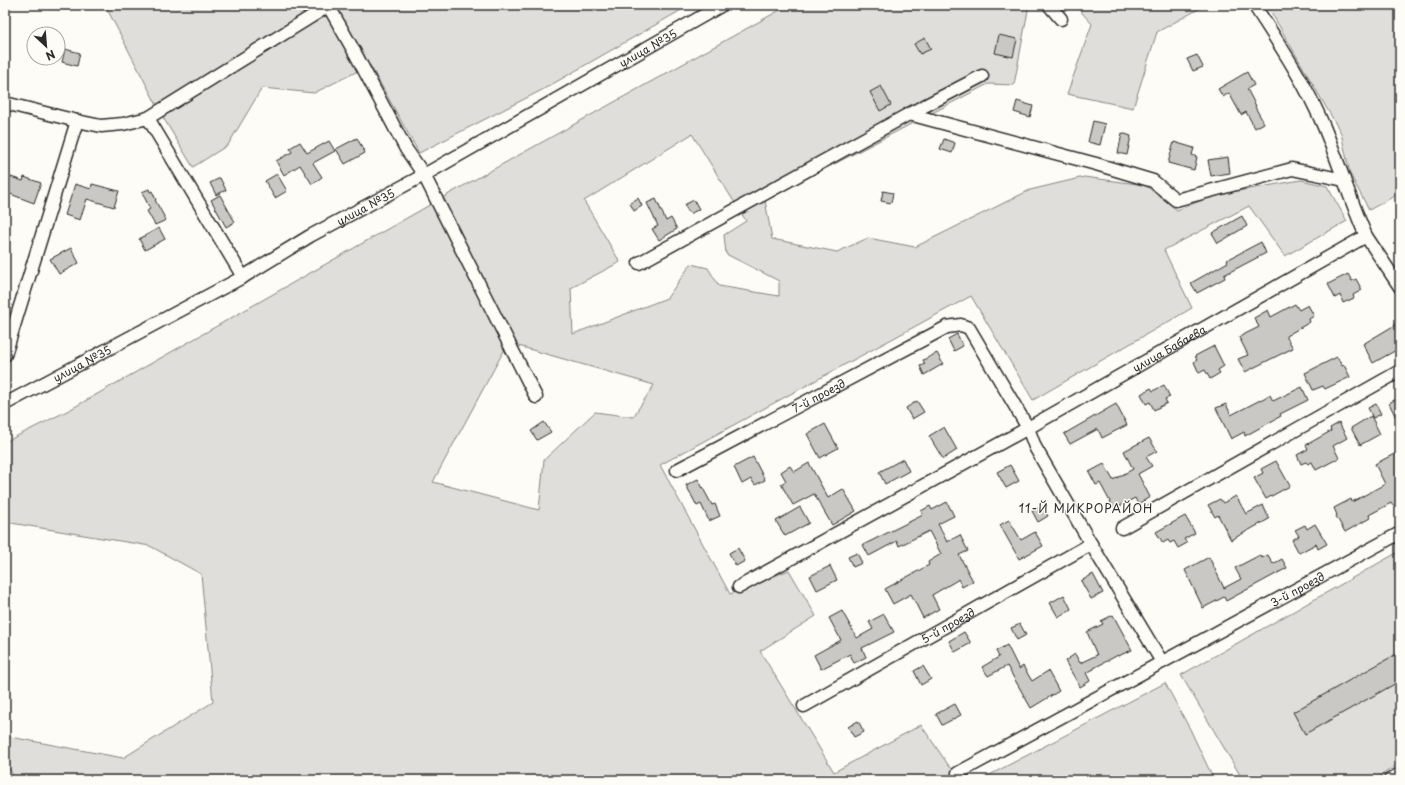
<svg xmlns="http://www.w3.org/2000/svg" width="1405" height="785" viewBox="0 0 1405 785" font-family="'Playpen Sans',sans-serif">
	<rect width="100%" height="100%" fill="#fdfcf7"/>
	<filter id="ink" filterUnits="userSpaceOnUse"><feTurbulence type="fractalNoise" baseFrequency=".025" numOctaves="2"/><feDisplacementMap in="SourceGraphic" scale="8" xChannelSelector="R" yChannelSelector="G"/><feConvolveMatrix kernelMatrix="1 2 1 2 8 2 1 2 1" color-interpolation-filters="sRGB"/></filter>
	<g filter="url(#ink)">
		<!-- green -->
		<g fill="#dfdeda" stroke="#858482" fill-rule="evenodd">
			<path d="M105,5H690L542,90L419,153L370,65L314,93L262,88L228,145L193,167L164,119Z"/>
			<path d="M789,5H1029L1014,85L988,84L765,200L772,239L837,252L868,238L915,247L1030,190L1084,177L1145,185L1177,210L1215,195L1301,180L1327,186L1347,221L1285,256L1249,206L1164,250L1192,308L1033,400L971,296L660,465L730,594L789,570L816,616L760,651L834,772L921,725L949,766L968,780H16L5,762V736L123,758L213,702L201,574L150,546L5,522V442L71,409L456,190ZM692,134L746,221L724,235L726,254L779,281V296L719,286L708,268L691,264L667,298L573,334L571,288L620,262L584,201ZM508,343L654,385L633,417L595,412L544,460L539,510L433,482Z"/>
			<path d="M1075,5H1206L1157,32L1133,108L1067,94L1092,24Z"/>
			<path d="M1267,5H1400V193L1369,210L1350,174L1341,133Z"/>
			<path d="M1400,551V763L1374,780H1243L1181,675Z"/>
			<path d="M1165,683L1190,729L1214,780H980Z"/>
		</g>
		<!-- building -->
		<g fill="#c9c8c4" stroke="#2b2b2b">
			<path d="M999,35L1017,39L1013,57L995,53Z"/>
			<path d="M925,38L931,49L920,54L914,44Z"/>
			<path d="M65,49L80,53L77,66L62,62Z"/>
			<path d="M1197,55L1203,67L1193,71L1187,59Z"/>
			<path d="M1247,72L1254,85L1247,89L1256,106L1255,107L1264,123L1255,128L1246,112L1241,115L1229,93L1223,97L1218,89Z"/>
			<path d="M881,86L891,105L880,111L870,92Z"/>
			<path d="M1017,101L1033,106L1030,117L1014,112Z"/>
			<path d="M1093,121L1105,124L1100,145L1088,142Z"/>
			<path d="M1122,133L1131,136L1127,155L1118,153Z"/>
			<path d="M357,138L365,153L345,164L336,149Z"/>
			<path d="M944,139L955,143L952,153L940,149Z"/>
			<path d="M329,141L335,151L313,163L322,177L312,184L300,165L284,175L276,161L292,152L290,148L300,142L307,153Z"/>
			<path d="M1174,142L1194,148L1192,155L1197,157L1194,170L1168,163Z"/>
			<path d="M1228,157L1230,173L1211,176L1208,160Z"/>
			<path d="M277,174L287,191L275,198L265,181Z"/>
			<path d="M5,175L23,181L24,177L41,183L34,203L5,192Z"/>
			<path d="M220,178L226,190L216,195L210,183Z"/>
			<path d="M75,184L91,189L92,184L119,191L114,207L87,199L80,220L65,215Z"/>
			<path d="M149,189L150,192L152,191L156,200H155L166,220L155,225L147,211L150,209L142,192Z"/>
			<path d="M883,191L893,193L891,203L881,201Z"/>
			<path d="M220,195L235,222L226,227L211,200Z"/>
			<path d="M638,198L642,206L634,211L630,203Z"/>
			<path d="M656,199L666,221L671,218L677,229L659,240L652,229L658,226L647,203Z"/>
			<path d="M694,200L699,209L690,214L684,205Z"/>
			<path d="M1242,216L1247,226L1218,243L1212,233Z"/>
			<path d="M159,228L165,239L145,250L139,239Z"/>
			<path d="M1261,242L1266,253L1224,275L1225,278L1197,293L1191,283L1228,262L1227,260Z"/>
			<path d="M71,248L79,263L59,274L50,259Z"/>
			<path d="M1348,274L1352,281L1356,279L1362,290L1353,295L1354,298L1343,303L1340,295L1335,298L1328,284Z"/>
			<path d="M1295,304L1299,310L1308,305L1314,316L1309,319L1310,322L1286,336L1293,348L1245,372L1238,359L1248,355L1239,337L1259,327L1254,318L1268,310L1271,317Z"/>
			<path d="M1400,322V348L1373,363L1363,344Z"/>
			<path d="M957,334L963,346L954,351L948,339Z"/>
			<path d="M1214,346L1224,366L1218,370L1220,373L1210,379L1205,370L1199,373L1194,362L1197,360L1195,356Z"/>
			<path d="M937,353L943,364L924,375L920,366L925,364L923,360Z"/>
			<path d="M1337,357L1342,366L1344,365L1350,377L1325,389L1323,386L1313,390L1305,373Z"/>
			<path d="M1164,385L1170,397L1165,399L1167,403L1154,410L1150,402L1146,404L1141,394L1151,388L1153,391Z"/>
			<path d="M1302,387L1308,400L1280,414L1281,416L1245,436L1244,432L1231,439L1216,408L1226,404L1231,415L1270,395L1273,401Z"/>
			<path d="M1400,397V426L1389,403Z"/>
			<path d="M917,401L924,412L912,419L906,408Z"/>
			<path d="M1116,404L1127,425L1102,438L1098,429L1070,444L1064,434Z"/>
			<path d="M1376,404L1381,414L1373,418L1368,408Z"/>
			<path d="M1371,416L1380,434L1360,445L1351,428Z"/>
			<path d="M544,422L551,432L537,440L531,431Z"/>
			<path d="M1339,423L1347,438L1333,446L1339,458L1316,470L1312,462L1308,464L1306,462L1301,464L1297,455L1308,449L1306,445L1331,431L1330,428Z"/>
			<path d="M825,424L838,448L820,458L807,434Z"/>
			<path d="M944,427L957,450L943,459L929,436Z"/>
			<path d="M1149,438L1157,451L1146,457L1152,466L1138,474L1150,497L1138,504L1135,498L1114,509L1100,483L1096,485L1089,472L1104,464L1113,480L1133,469L1124,451Z"/>
			<path d="M1400,451V503L1393,506L1391,503L1369,515L1370,518L1345,532L1336,516L1337,515L1334,508L1351,499L1352,502L1385,484L1375,464Z"/>
			<path d="M753,457L765,480L755,485L751,479L742,484L734,467Z"/>
			<path d="M903,459L909,471L885,484L879,472Z"/>
			<path d="M1276,461L1290,486L1266,499L1254,478L1263,473L1261,469Z"/>
			<path d="M809,463L828,498L843,489L856,511L832,525L814,494L793,505L781,484L786,481L781,472L790,466L794,472Z"/>
			<path d="M1010,465L1019,481L1006,488L997,472Z"/>
			<path d="M698,479L712,505L715,504L720,516L709,521L701,504L697,506L686,485Z"/>
			<path d="M1236,496L1246,514L1263,505L1269,519L1231,540L1218,515L1215,517L1208,505L1220,499L1223,503Z"/>
			<path d="M947,502L954,516L938,524L947,542L960,535L968,551L959,555L973,581L962,587L959,579L932,595L939,609L923,618L911,594L893,604L885,589L929,565L928,562L941,554L929,531L899,546L897,541L869,556L863,545L923,515L921,511L930,506L932,510Z"/>
			<path d="M1042,506L1048,516L1038,522L1032,511Z"/>
			<path d="M800,507L809,523L785,536L776,521Z"/>
			<path d="M1185,516L1195,533L1184,539L1187,543L1178,548L1174,541L1170,543L1168,540L1163,543L1156,532Z"/>
			<path d="M1009,520L1021,540L1035,532L1043,546L1019,559L1000,525Z"/>
			<path d="M1315,524L1327,544L1318,549L1316,544L1299,553L1292,540L1299,536L1295,530L1305,525L1307,529Z"/>
			<path d="M738,548L745,561L736,566L729,553Z"/>
			<path d="M857,553L862,563L853,567L848,557Z"/>
			<path d="M1260,555L1262,558L1268,555L1273,564L1282,559L1287,568L1226,601L1224,597L1203,608L1185,570L1209,557L1224,588L1241,579L1235,568Z"/>
			<path d="M830,566L837,580L817,590L810,576Z"/>
			<path d="M1093,574L1103,593L1091,599L1081,581Z"/>
			<path d="M1064,595L1071,609L1058,617L1050,603Z"/>
			<path d="M842,611L857,638L873,629L869,622L884,614L894,632L862,648L866,657L854,663L850,654L821,669L814,655L841,640L829,618Z"/>
			<path d="M1113,615L1132,650L1118,656V655L1094,668V669L1086,673L1090,681L1080,687L1065,661L1075,654L1080,663L1097,655L1087,632L1103,624L1101,621Z"/>
			<path d="M1020,624L1026,635L1017,640L1011,628Z"/>
			<path d="M964,632L971,643L955,652L949,641Z"/>
			<path d="M1007,645L1019,669L1023,666L1032,681L1048,671L1059,691L1031,708L1007,666L988,676L982,667L999,657L996,651Z"/>
			<path d="M1400,652V681L1305,734L1293,712Z"/>
			<path d="M923,666L931,679L921,685L914,671Z"/>
			<path d="M955,704L961,715L942,725L936,714Z"/>
			<path d="M858,721L864,732L854,737L848,727Z"/>
		</g>
		<g fill="none" stroke-linecap="round" stroke-linejoin="round">
			<defs>
				<g id="minor">
					<path d="M328,5L355,53L406,149L424,175L536,397"/>
					<path d="M1049,5L1061,19"/>
					<path d="M1254,5C1280,45 1306,84 1324,127C1339,163 1350,200 1366,236"/>
					<path d="M982,76L909,114L1096,164L1153,181L1176,200L1292,169L1344,180"/>
					<path d="M5,103L77,121L101,126L123,124L148,118L243,277"/>
					<path d="M148,118L330,5"/>
					<path d="M639,263L909,114"/>
					<path d="M5,355L77,121"/>
					<path id="s1" d="M5,404L243,277L310,236L424,175L722,5"/>
					<path id="s2" d="M677,470L947,327L961,325L969,328L1028,428L1035,447L1091,544L1162,662"/>
					<path d="M1122,528L1400,371"/>
					<path id="s3" d="M739,587L1028,428L1366,236L1400,287"/>
					<path id="s4" d="M804,706L1091,544"/>
					<path id="s5" d="M958,773L1400,533"/>
					<path d="M1390,780L1400,774"/>
				</g>
			</defs>
			<!-- minor casing -->
			<use href="#minor" stroke="#2b2b2b" stroke-width="15"/>
			<!-- minor -->
			<use href="#minor" stroke="#fdfcf7" stroke-width="12"/>
		</g>
	</g>
	<g text-anchor="middle" dominant-baseline="central" stroke-width="3" stroke-linejoin="round" paint-order="stroke">
		<!-- street labels -->
		<g font-size="11" fill="#2b2b2b" stroke="#fdfcf7">
			<text stroke="none"><textPath href="#s1" startOffset="735">улица №35</textPath></text>
			<text stroke="none"><textPath href="#s1" startOffset="411">улица №35</textPath></text>
			<text stroke="none"><textPath href="#s3" startOffset="492">улица Бабаева</textPath></text>
			<text stroke="none"><textPath href="#s1" startOffset="87">улица №35</textPath></text>
			<text stroke="none"><textPath href="#s2" startOffset="160">7-й проезд</textPath></text>
			<text stroke="none"><textPath href="#s5" startOffset="386">3-й проезд</textPath></text>
			<text stroke="none"><textPath href="#s4" startOffset="165">5-й проезд</textPath></text>
		</g>
		<!-- neighbourhood labels -->
		<g font-size="12" letter-spacing="1" fill="#2b2b2b" stroke="#fdfcf7">
			<text x="1086" y="508">11-Й МИКРОРАЙОН</text>
		</g>
	</g>
	<!-- margin -->
	<rect width="1405" height="785" fill="none" stroke="#fdfcf7" stroke-width="20"/>
	<rect x="10" y="10" width="1385" height="765" fill="none" stroke="#2b2b2b" stroke-width="1.5" filter="url(#ink)"/>
	<!-- north arrow -->
	<g transform="translate(46 46) rotate(154)"><circle r="19" fill="#fdfcf7" stroke="#a9a8a5"/>
	<path d="M0-3L7 15L0 10L-7 15Z" fill="#2b2b2b"/>
	<text y="-6" font-size="11" font-weight="bold" text-anchor="middle" fill="#2b2b2b">N</text>
	</g>
</svg>
